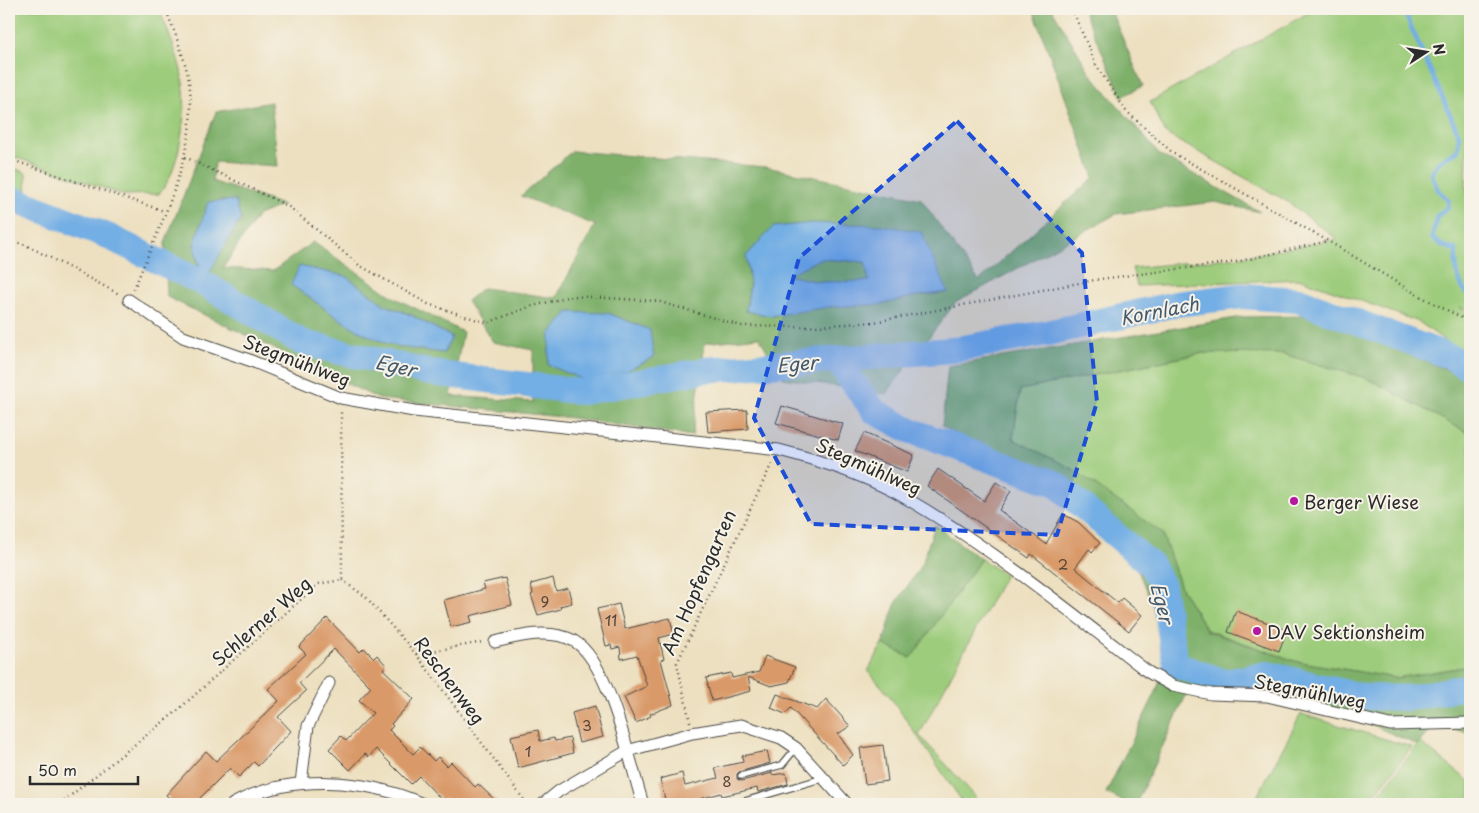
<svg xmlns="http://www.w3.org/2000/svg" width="1479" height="813" viewBox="0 0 1479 813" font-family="'Playpen Sans',sans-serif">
	<rect width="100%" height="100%" fill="#f7f3e8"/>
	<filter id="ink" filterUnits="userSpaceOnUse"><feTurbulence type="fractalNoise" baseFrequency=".02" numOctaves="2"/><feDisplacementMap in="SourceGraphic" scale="10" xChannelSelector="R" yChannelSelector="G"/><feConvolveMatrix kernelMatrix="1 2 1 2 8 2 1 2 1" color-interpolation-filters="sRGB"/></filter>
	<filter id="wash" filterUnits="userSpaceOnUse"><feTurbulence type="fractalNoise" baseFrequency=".0096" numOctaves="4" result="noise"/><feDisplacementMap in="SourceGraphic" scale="20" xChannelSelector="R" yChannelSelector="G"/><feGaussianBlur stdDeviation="1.12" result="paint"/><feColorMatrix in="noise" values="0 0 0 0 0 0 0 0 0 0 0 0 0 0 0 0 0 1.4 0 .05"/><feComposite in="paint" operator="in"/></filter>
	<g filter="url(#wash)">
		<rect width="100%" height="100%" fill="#ede0c0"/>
		<!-- green -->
		<g fill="#9dcc7b" stroke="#647c53">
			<path d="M9,9H159C169,35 182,62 184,90C186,119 179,172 159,194L123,195L9,155Z"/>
			<path d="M1315,9H1470V126L1468,131L1466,186L1470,206V311L1460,307L1470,317V359L1419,322L1301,279L1137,286L1132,268L1241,257L1337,239L1285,200L1166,134L1150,102Z"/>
			<path d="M9,166L26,173L27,200L9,207Z"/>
			<path d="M1239,352L1283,354L1369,379L1470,434V666L1396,678L1295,661L1207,630L1182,590L1162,533L1013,439L1020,390L1204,353Z"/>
			<path d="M981,559L1005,575L919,735L974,795L978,804H964L889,695L868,671L883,644L911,658Z"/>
			<path d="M1301,714L1412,747L1367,804H1253Z"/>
			<path d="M1420,742L1470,782V804H1371Z"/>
		</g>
		<!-- forest -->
		<g fill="#7eb06b" stroke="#546e4b" fill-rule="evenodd">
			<path d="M1033,9H1052L1090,73L1160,155L1260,212L1215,202L1116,214L955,303L886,394L783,378L759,337L705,343L692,436L572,418L379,399L167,297L165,243L216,112L271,102L278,166L215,162L212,181L283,205L258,215L223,268L273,271L313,242L395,298L463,332L451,396L533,402V350L493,342L467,301L483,288L556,298L595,225L521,196L572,151L766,167L921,199L979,281L1094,177ZM241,219L202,282L194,245ZM881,225L942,280L947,293L916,296L884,304L746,311L750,283ZM346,277L385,305L411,315L452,337L444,353L321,304L291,284Z"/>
			<path d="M1083,9H1110L1143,86L1122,97Z"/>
			<path d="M820,259L865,262L869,282H819L786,275Z"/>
			<path d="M1312,316L1445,369L1470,381V434L1369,379L1283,354L1203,353L1020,390L1013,439L1073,469L1162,533L1182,590L1207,631L1295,661L1396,678L1470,666V732L1433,727L1417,745L1339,710L1256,687L1188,691L1136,804H1129L1106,793L1157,690L1169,644L1131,554L1054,488L942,426L948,366L1242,317Z"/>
			<path d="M935,525L981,559L911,658L883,644L895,605L922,564Z"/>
		</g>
		<!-- water -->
		<g fill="#73aee4" stroke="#4f6c88" fill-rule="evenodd">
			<path d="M235,200L241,219L203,283L194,245L208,202Z"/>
			<path d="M812,223L881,225L921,232L948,292L916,296L884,304L830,307L771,316L746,311L750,283L746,256L773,227ZM820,259L865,262L869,281L819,282L787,275Z"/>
			<path d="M299,266L346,276L385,305L411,315L452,337L444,353C424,350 401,349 383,342C348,329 322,305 291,285Z"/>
			<path d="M568,312L608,313L650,330L654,357L627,371L584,380L548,365L550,334Z"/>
		</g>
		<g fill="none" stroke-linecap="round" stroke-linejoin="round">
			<!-- stream -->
			<path stroke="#73aee4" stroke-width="4.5" d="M1403,9L1459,135L1458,150L1439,162L1431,173L1438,190L1449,201L1448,207L1437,216L1432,238L1443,246L1456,250C1455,268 1457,284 1470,297"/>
			<!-- river -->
			<g stroke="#73aee4" stroke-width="26">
				<path d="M9,197L105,235L203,283L303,343L431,373L583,392L706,370L952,350L1047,333L1176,304L1242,296L1298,300L1451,357L1470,369"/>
				<path d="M836,359L874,411L909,430L1056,484L1152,566L1162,586L1176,665L1225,682L1267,674L1364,697L1409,698L1470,686"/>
			</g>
		</g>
		<g id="blocks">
			<!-- building -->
			<g fill="#d99967">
				<path d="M782,406L843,424L838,440L776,423Z"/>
				<path d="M747,410L748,429L708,432L706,412Z"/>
				<path d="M864,433L914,455L907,472L855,451Z"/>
				<path d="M938,469L984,501L996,482L1011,491L999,510L1046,544L1063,514L1078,522L1100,543L1092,552L1089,549L1075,568L1118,603L1122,598L1142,615L1129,631L1031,554L1029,558L927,486Z"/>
				<path d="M505,578L512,605L470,616L472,622L451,627L444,600L485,589L483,583Z"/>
				<path d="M553,578L556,591L568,588L572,603L560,606L561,609L538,615L531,595L533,594L531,584Z"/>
				<path d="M619,604L625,629L670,618L674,634L659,638L664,659L661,660L673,705L650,714L651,716L636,723L624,697L647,686L637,655L621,659L620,647L612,649L611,645L606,646L597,609Z"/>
				<path d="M1236,611L1287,630L1279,651L1228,632Z"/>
				<path d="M327,618L360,652L364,648L374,658L377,655L386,665L383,669L414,699L391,724L393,726L389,730L413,754L420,747L434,761L438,757L447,766L451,762L475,787L478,784L499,804H450L444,798L442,800L419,776L411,784L376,749L369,757L365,754L350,770L329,749L341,736L346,741L373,713L359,700L371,687L334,649L299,683L306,691L278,717L291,731L258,766L254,762L239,777L230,768L194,804H165L170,799L166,795L206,751L216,761L279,701L268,689L306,654L299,647Z"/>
				<path d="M765,656L795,667L789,682L771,686L748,677L751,691L712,701L706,678L731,673L732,678L759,672Z"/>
				<path d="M777,694L817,709L826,699L850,726L838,734L853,755L843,765L791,708L785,714L771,708Z"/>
				<path d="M595,706L603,737L579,743L572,713Z"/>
				<path d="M538,730L540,741L554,738L555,741L570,738L573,753L518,768L511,736Z"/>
				<path d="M883,745L888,781L865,784L860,748Z"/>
				<path d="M767,751L770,763L739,772L737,774V779L742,781L772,773V775L786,773L788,784L758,792L757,788L722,796L721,793L683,804H666L660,779L682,773L685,786L718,778L715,768L743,762L742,756Z"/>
			</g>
		</g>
	</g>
	<g filter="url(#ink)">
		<use href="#blocks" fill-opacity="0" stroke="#484641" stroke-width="1"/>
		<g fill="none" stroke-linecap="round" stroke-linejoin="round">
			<defs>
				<g id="service">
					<path d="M741,776L782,765L796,748"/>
					<path d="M735,804L824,778"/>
				</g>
				<g id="minor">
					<path d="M129,300L183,337L249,360L341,398L414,411L779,450C822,461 870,477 909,500C993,549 1071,612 1148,672L1173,686L1211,694L1267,696L1390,725L1470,723"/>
					<path d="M495,642C519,636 550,628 574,641C610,662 630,764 643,804"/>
					<path d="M301,783L308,726L329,683"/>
					<path d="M233,804C290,773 365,778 423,804"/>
					<path d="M543,804L559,791L627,751L692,733L741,725L781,738L796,748L847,804"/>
				</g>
			</defs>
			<!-- service casing -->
			<use href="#service" stroke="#484641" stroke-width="8"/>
			<!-- minor casing -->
			<use href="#minor" stroke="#484641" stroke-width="13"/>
			<!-- path -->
			<g stroke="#484641" stroke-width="2.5" stroke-dasharray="1 4" stroke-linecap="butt">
				<path d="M1072,9L1096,65L1126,111L1173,153L1328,241L1418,295L1470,322"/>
				<path d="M1470,148L1468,163L1470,180"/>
				<path d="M185,157L288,206L359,265L428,304L487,323L529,307L572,296L657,301L741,326L803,327L874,322L1100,279L1236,262L1328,241"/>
				<path d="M9,159L164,211"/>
				<path d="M9,240L26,245L119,294"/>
				<path d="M134,289C159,226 200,150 189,82C185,57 174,32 166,9"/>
				<path d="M342,580L366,597L416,654L527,804"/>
				<path d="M416,654L483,642"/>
				<path d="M690,722L677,663L773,461"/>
				<path d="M60,804L177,711L318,584L342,580L341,409"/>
			</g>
			<!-- service -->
			<use href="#service" stroke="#fff" stroke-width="5.5"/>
			<!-- minor -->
			<use href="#minor" stroke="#fff" stroke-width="11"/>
		</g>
	</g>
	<!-- marked area -->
	<path fill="#1d4ed8" fill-opacity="0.2" stroke="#1d4ed8" stroke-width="4" stroke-dasharray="10 6" stroke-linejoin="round" d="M957,121L1082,253L1097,402L1057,535L811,524L754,418L799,258Z"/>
	<!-- markers -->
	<g fill="#b5179e" stroke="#f7f3e8" stroke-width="2">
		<circle cx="1294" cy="501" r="5"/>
		<circle cx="1257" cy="631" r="5"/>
	</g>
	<g text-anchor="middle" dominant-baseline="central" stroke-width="4" stroke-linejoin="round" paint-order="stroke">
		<!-- number labels -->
		<g font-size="15" fill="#56463a">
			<text x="1063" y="563">2</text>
			<text x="545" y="600">9</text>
			<text x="611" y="619">11</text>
			<text x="587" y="724">3</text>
			<text x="528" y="750">1</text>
			<text x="727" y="780">8</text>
		</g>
		<!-- street labels -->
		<g font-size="18" fill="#2b2b2b" stroke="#f7f3e8">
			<text transform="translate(297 360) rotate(21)">Stegmühlweg</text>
			<text transform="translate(869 466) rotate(24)">Stegmühlweg</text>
			<text transform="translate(698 582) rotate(-66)">Am Hopfengarten</text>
			<text transform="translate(261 621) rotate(-41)">Schlerner Weg</text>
			<text transform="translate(450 680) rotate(53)">Reschenweg</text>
			<text transform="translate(1310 691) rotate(11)">Stegmühlweg</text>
		</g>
		<!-- poi labels -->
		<g font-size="18" fill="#2b2b2b" stroke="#f7f3e8" text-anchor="start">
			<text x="1304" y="501">Berger Wiese</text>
			<text x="1267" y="631">DAV Sektionsheim</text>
		</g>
		<!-- water labels -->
		<g font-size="19" font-style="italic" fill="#44596c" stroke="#f7f3e8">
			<text transform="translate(1159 310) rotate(-11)">Kornlach</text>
			<text transform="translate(797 363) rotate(-5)">Eger</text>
			<text transform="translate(396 365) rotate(13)">Eger</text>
			<text transform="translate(1163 603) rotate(76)">Eger</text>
		</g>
	</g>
	<!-- margin -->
	<rect width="1479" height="813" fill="none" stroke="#f7f3e8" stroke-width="30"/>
	<!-- north arrow -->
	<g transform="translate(1426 52) rotate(78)" stroke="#f7f3e8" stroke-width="4" paint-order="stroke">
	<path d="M0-4L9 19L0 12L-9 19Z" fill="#2b2b2b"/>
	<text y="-8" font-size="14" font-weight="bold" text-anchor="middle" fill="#2b2b2b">N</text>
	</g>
	<!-- scale -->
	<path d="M30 776v8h108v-8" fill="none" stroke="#2b2b2b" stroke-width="2.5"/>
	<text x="38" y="776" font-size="15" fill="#2b2b2b" stroke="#f7f3e8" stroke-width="4" paint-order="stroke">50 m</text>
</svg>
